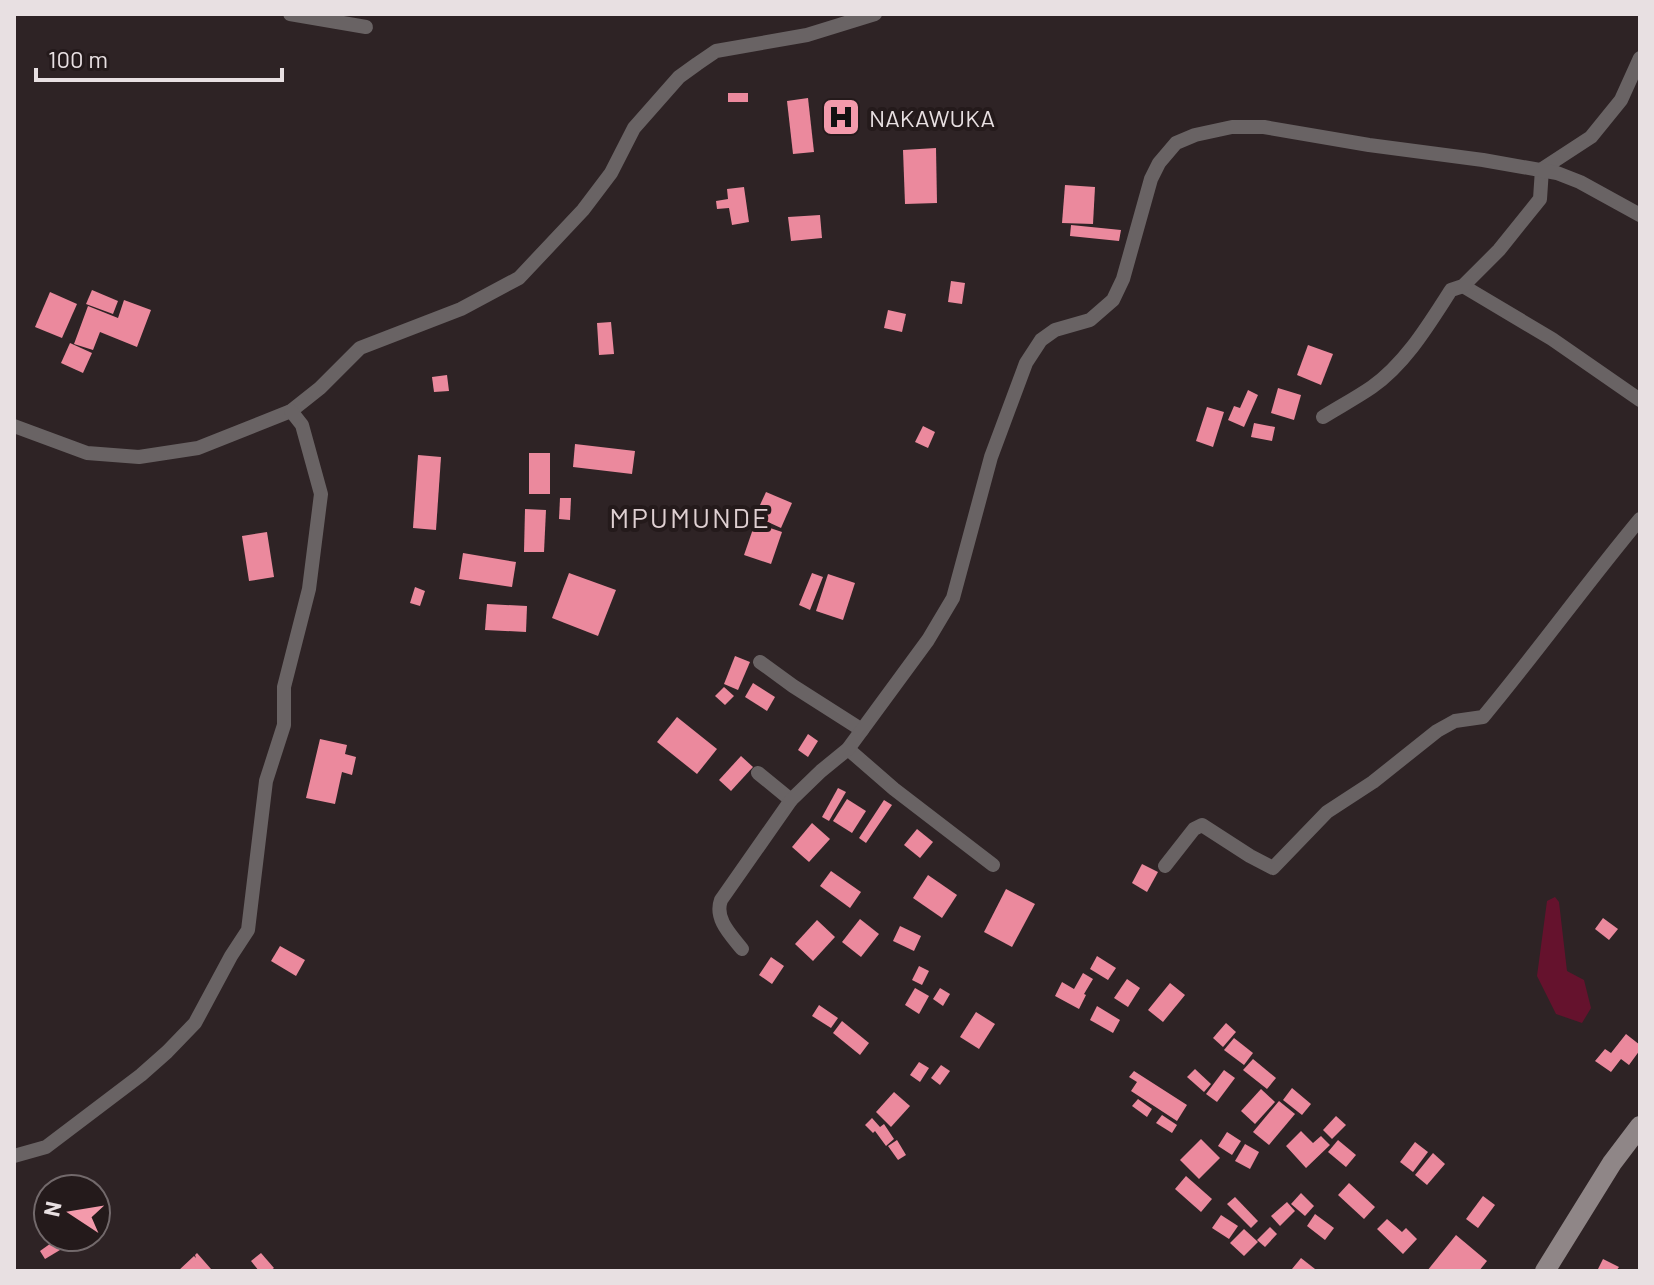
<svg xmlns="http://www.w3.org/2000/svg" width="1654" height="1285" viewBox="0 0 1654 1285" font-family="Barlow,sans-serif">
	<rect width="100%" height="100%" fill="#2e2325"/>
	<!-- green -->
	<path fill="#65122d" d="M1555,897L1559,902L1567,971L1584,980L1591,1008L1582,1023L1556,1014L1537,976L1547,901Z"/>
	<!-- building -->
	<g fill="#eb899d">
		<rect x="728" y="93" width="20" height="9"/>
		<path d="M808,98L814,152L793,154L787,101Z"/>
		<path d="M936,148L937,203L905,204L903,150Z"/>
		<path d="M1065,185L1095,187L1093,224L1062,223Z"/>
		<path d="M744,187L749,222L732,225L729,208L717,209L716,201L728,199L727,189Z"/>
		<path d="M820,215L822,238L791,241L788,217Z"/>
		<path d="M1071,225L1121,230L1119,241L1070,236Z"/>
		<path d="M951,281L965,283L962,304L948,302Z"/>
		<path d="M92,290L118,301L113,314L86,304Z"/>
		<path d="M50,292L77,304L62,338L35,327Z"/>
		<path d="M124,300L151,310L137,347L100,332L93,350L74,344L88,306L118,318Z"/>
		<path d="M888,310L906,314L902,332L884,328Z"/>
		<path d="M611,322L614,354L599,355L597,323Z"/>
		<path d="M70,343L92,353L83,373L61,363Z"/>
		<path d="M1308,345L1333,354L1321,385L1297,375Z"/>
		<path d="M447,375L449,391L434,392L432,377Z"/>
		<path d="M1278,388L1301,395L1294,420L1271,413Z"/>
		<path d="M1248,390L1258,395L1244,427L1228,420L1234,406L1240,408Z"/>
		<path d="M1207,407L1224,412L1213,447L1196,441Z"/>
		<path d="M1254,423L1275,427L1272,441L1251,437Z"/>
		<path d="M923,426L935,432L928,448L915,442Z"/>
		<path d="M575,444L635,451L632,474L573,467Z"/>
		<rect x="529" y="453" width="21" height="41"/>
		<path d="M418,455L441,457L436,530L413,528Z"/>
		<path d="M766,492L792,503L781,528L755,516Z"/>
		<path d="M560,498H571L570,520L559,519Z"/>
		<path d="M525,509L546,510L544,552H524Z"/>
		<path d="M755,523L782,532L771,564L744,555Z"/>
		<path d="M267,532L274,577L249,581L242,536Z"/>
		<path d="M463,553L516,562L512,587L459,579Z"/>
		<path d="M569,573L616,590L598,636L552,618Z"/>
		<path d="M812,573L823,577L810,610L799,605Z"/>
		<path d="M828,574L855,583L843,620L816,611Z"/>
		<path d="M415,587L425,591L420,606L410,603Z"/>
		<path d="M487,604L527,606L526,632L485,630Z"/>
		<path d="M735,656L750,662L738,690L724,684Z"/>
		<path d="M753,683L775,697L767,711L745,697Z"/>
		<path d="M724,687L734,696L725,705L715,696Z"/>
		<path d="M677,717L717,749L697,774L657,742Z"/>
		<path d="M808,734L818,741L808,757L798,750Z"/>
		<path d="M320,739L347,745L345,754L356,757L352,775L342,772L335,804L306,798Z"/>
		<path d="M741,756L753,767L731,791L719,780Z"/>
		<path d="M838,788L846,792L829,821L822,817Z"/>
		<path d="M847,799L866,811L852,833L833,821Z"/>
		<path d="M884,800L892,805L866,843L859,838Z"/>
		<path d="M812,823L830,839L809,862L792,847Z"/>
		<path d="M917,829L933,842L920,858L904,845Z"/>
		<path d="M1142,864L1158,872L1147,892L1132,883Z"/>
		<path d="M831,871L861,892L850,908L820,886Z"/>
		<path d="M928,875L957,895L942,918L913,898Z"/>
		<path d="M1006,889L1035,904L1012,947L984,932Z"/>
		<path d="M1603,918L1618,929L1609,940L1595,929Z"/>
		<path d="M860,919L879,934L861,957L842,942Z"/>
		<path d="M817,920L835,937L813,961L795,944Z"/>
		<path d="M900,926L921,936L914,951L893,941Z"/>
		<path d="M280,946L305,960L296,976L271,961Z"/>
		<path d="M1097,956L1116,968L1108,980L1090,969Z"/>
		<path d="M771,957L784,966L772,984L759,975Z"/>
		<path d="M919,966L929,971L922,985L912,980Z"/>
		<path d="M1083,973L1093,979L1084,994L1086,995L1079,1009L1055,996L1062,982L1074,989Z"/>
		<path d="M1127,979L1140,988L1128,1007L1114,998Z"/>
		<path d="M1170,983L1185,995L1163,1022L1148,1010Z"/>
		<path d="M915,988L929,996L919,1014L905,1005Z"/>
		<path d="M940,988L950,994L943,1006L933,999Z"/>
		<path d="M819,1005L838,1018L831,1028L812,1016Z"/>
		<path d="M1097,1006L1120,1020L1113,1033L1090,1020Z"/>
		<path d="M976,1012L995,1024L979,1049L960,1037Z"/>
		<path d="M842,1021L869,1043L860,1055L833,1033Z"/>
		<path d="M1226,1023L1236,1032L1223,1047L1213,1038Z"/>
		<path d="M1626,1034L1640,1045V1050L1629,1065L1621,1059L1611,1072L1595,1061L1605,1049L1611,1053Z"/>
		<path d="M1234,1038L1253,1053L1244,1065L1224,1050Z"/>
		<path d="M1253,1059L1276,1078L1267,1089L1243,1070Z"/>
		<path d="M919,1062L929,1068L920,1082L910,1075Z"/>
		<path d="M941,1065L950,1071L940,1085L931,1078Z"/>
		<path d="M1195,1069L1211,1084L1204,1092L1187,1077Z"/>
		<path d="M1224,1070L1235,1078L1217,1102L1206,1094Z"/>
		<path d="M1134,1071L1187,1105L1177,1121L1131,1091L1137,1082L1129,1077Z"/>
		<path d="M1292,1088L1311,1104L1302,1115L1283,1100Z"/>
		<path d="M1261,1089L1275,1102L1255,1124L1241,1111Z"/>
		<path d="M894,1092L910,1106L891,1127L876,1112Z"/>
		<path d="M1138,1099L1152,1109L1147,1117L1132,1106Z"/>
		<path d="M1279,1101L1295,1114L1269,1145L1253,1132Z"/>
		<path d="M1162,1115L1177,1125L1172,1133L1156,1123Z"/>
		<path d="M1336,1116L1346,1125L1332,1139L1323,1130Z"/>
		<path d="M872,1118L880,1127L884,1124L894,1139L886,1146L875,1131L873,1133L865,1125Z"/>
		<path d="M1301,1131L1313,1143L1321,1136L1330,1145L1306,1168L1286,1146Z"/>
		<path d="M1227,1132L1241,1141L1232,1155L1218,1146Z"/>
		<path d="M1201,1139L1220,1158L1199,1179L1180,1160Z"/>
		<path d="M897,1140L906,1155L898,1160L888,1146Z"/>
		<path d="M1338,1140L1356,1155L1346,1167L1328,1152Z"/>
		<path d="M1415,1142L1428,1152L1413,1172L1400,1162Z"/>
		<path d="M1245,1144L1259,1152L1250,1169L1235,1161Z"/>
		<path d="M1433,1153L1445,1164L1427,1185L1415,1175Z"/>
		<path d="M1186,1176L1212,1199L1201,1212L1175,1189Z"/>
		<path d="M1349,1183L1375,1207L1364,1219L1338,1195Z"/>
		<path d="M1301,1193L1314,1206L1305,1216L1291,1204Z"/>
		<path d="M1483,1196L1495,1205L1478,1228L1466,1219Z"/>
		<path d="M1235,1197L1258,1221L1251,1228L1227,1204Z"/>
		<path d="M1287,1202L1295,1211L1280,1226L1271,1216Z"/>
		<path d="M1315,1214L1334,1228L1325,1240L1307,1226Z"/>
		<path d="M1221,1215L1238,1226L1229,1239L1212,1228Z"/>
		<path d="M1387,1219L1402,1232L1406,1228L1417,1239L1403,1254L1377,1229Z"/>
		<path d="M1270,1227L1277,1234L1265,1247L1257,1240Z"/>
		<path d="M1244,1229L1258,1242L1244,1256L1230,1243Z"/>
		<path d="M1456,1235L1487,1261L1479,1271H1427Z"/>
		<path d="M54,1241L60,1250L45,1259L40,1251Z"/>
		<path d="M197,1253L211,1269L209,1271H178L194,1256L196,1258L195,1255Z"/>
		<path d="M261,1253L274,1268L270,1271H259L251,1261Z"/>
		<path d="M1301,1258L1315,1269L1313,1271H1294L1292,1269Z"/>
		<path d="M1603,1259L1619,1267L1616,1271H1597Z"/>
	</g>
	<g fill="none" stroke-linecap="round" stroke-linejoin="round">
		<!-- street -->
		<g stroke="#696364" stroke-width="14">
			<path d="M290,14L366,27"/>
			<path d="M1463,286L1552,339L1640,400"/>
			<path d="M1323,417C1339,407 1356,398 1372,387C1406,363 1429,324 1451,290L1463,286L1499,250L1540,199L1542,169L1591,137L1621,100L1640,58"/>
			<path d="M14,426L87,453L139,457L198,448L291,411L320,388L360,348L461,309L519,278L583,210L611,173L634,128L679,77L697,64L716,51L807,35L875,14"/>
			<path d="M760,662L793,686L862,730"/>
			<path d="M848,749L894,789L993,865"/>
			<path d="M758,773L791,800"/>
			<path d="M1165,866L1194,829L1202,825L1250,856L1273,868L1327,812L1373,782L1437,731L1455,721L1483,717C1537,652 1586,584 1640,519"/>
			<path d="M742,949C731,935 714,919 721,900L791,800L821,771L848,749L928,640L953,598L991,457L1026,363L1041,340L1055,330L1090,320L1113,300L1123,279L1151,179L1159,163L1176,143L1195,135L1232,127H1264L1369,145L1483,160L1557,173L1580,182L1640,215"/>
			<path d="M14,1156L46,1147L141,1075L167,1052L195,1023L231,956L248,930L266,781L284,725V687L309,589L321,494L302,425L291,411"/>
		</g>
		<!-- secondary -->
		<path stroke="#8f8687" stroke-width="20" d="M1545,1271L1612,1163L1640,1126"/>
	</g>
	<!-- icons -->
	<defs>
		<symbol id="hospital-square" viewBox="-11 -11 22 22"><rect x="-9" y="-9" width="18" height="18" rx="4" fill="#f39aab" stroke="#241a1b"/><path d="M-5-5h3v3.5h4V-5h3V5h-3V1.5h-4V5h-3Z" fill="#111"/></symbol>
	</defs>
	<g fill-rule="evenodd">
		<use href="#hospital-square" x="819" y="95" width="44" height="44"/>
	</g>
	<g text-anchor="middle" dominant-baseline="central" stroke-width="8" stroke-linejoin="round" paint-order="stroke">
		<!-- poi labels -->
		<g font-size="24" fill="#e8e0e2" stroke="#241a1b" text-anchor="start">
			<text x="869" y="117">NAKAWUKA</text>
		</g>
		<!-- quarter labels -->
		<g font-size="28" letter-spacing="2" fill="#dfd0d2" stroke="#241a1b">
			<text x="690" y="517">MPUMUNDE</text>
		</g>
	</g>
	<!-- border -->
	<rect width="1654" height="1285" fill="none" stroke="#e8e0e2" stroke-width="32"/>
	<!-- north arrow -->
	<g transform="translate(72 1213) rotate(282)"><circle r="38" fill="#241a1b" stroke="#72696b" stroke-width="2"/>
	<path d="M0-6L14 30L0 20L-14 30Z" fill="#f39aab"/>
	<text y="-12" font-size="22" font-weight="bold" text-anchor="middle" fill="#e8e0e2">N</text>
	</g>
	<!-- scale -->
	<path d="M36 68v12h246v-12" fill="none" stroke="#e8e0e2" stroke-width="4"/>
	<text x="48" y="68" font-size="24" fill="#e8e0e2" stroke="#241a1b" stroke-width="6" paint-order="stroke">100 m</text>
</svg>
